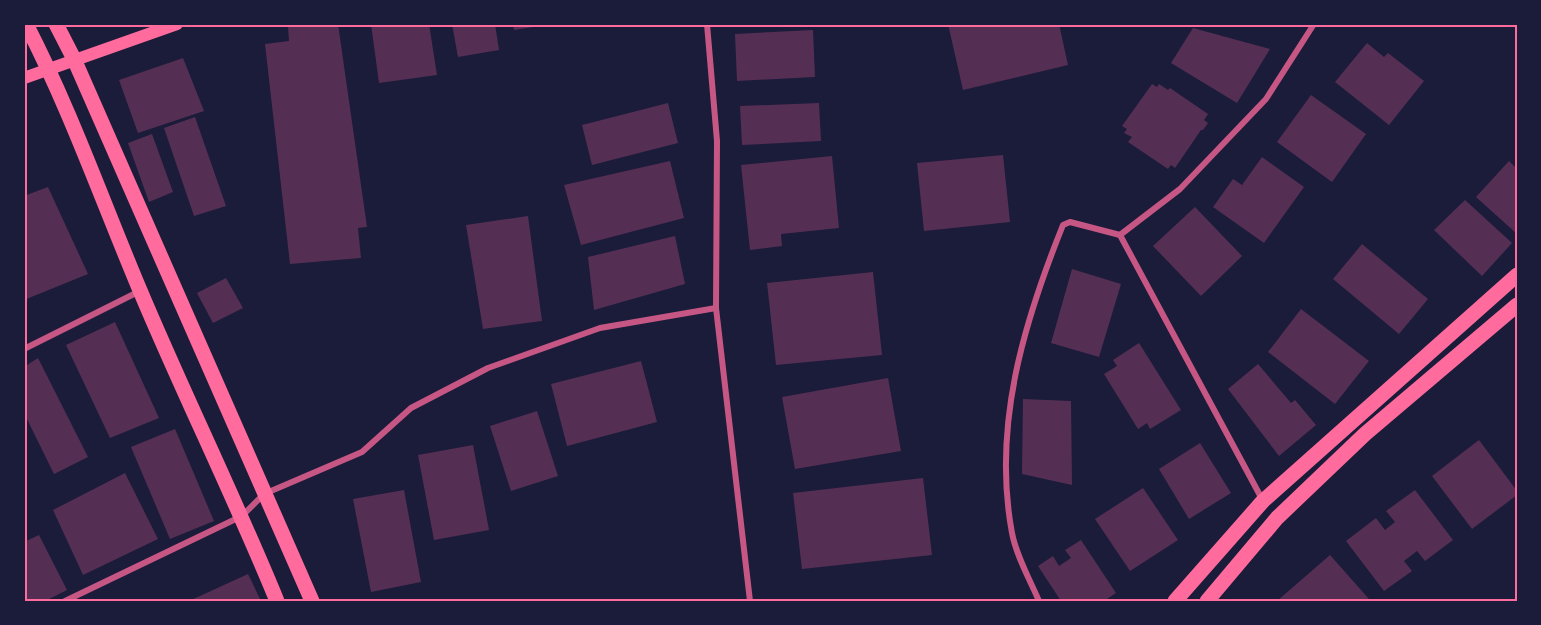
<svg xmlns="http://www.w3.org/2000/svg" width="1541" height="625" viewBox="0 0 1541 625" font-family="'PT Serif',serif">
	<rect width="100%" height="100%" fill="#1b1b3a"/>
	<!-- building -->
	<g fill="#542f53">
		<path d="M308,24H338L367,227L358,228L361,258L290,264L265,44L289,41L288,27Z"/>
		<path d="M371,24H429L437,75L379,83Z"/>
		<path d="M452,24H495L499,50L458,57Z"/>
		<path d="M513,24H547V25L514,30Z"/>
		<path d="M948,24H1059L1068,65L963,90Z"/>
		<path d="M1193,28L1270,49L1237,103L1171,63Z"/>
		<path d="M813,30L815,77L737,81L735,34Z"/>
		<path d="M1367,43L1384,57L1388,53L1424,81L1389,125L1335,82Z"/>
		<path d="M183,58L204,111L138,133L119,80Z"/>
		<path d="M1152,84L1157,87L1159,84L1168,90L1170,88L1208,114L1204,120L1208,123L1203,130H1201L1175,168L1171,165L1168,169L1128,142L1132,137L1124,133L1127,129L1122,126Z"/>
		<path d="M1311,95L1366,134L1332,182L1277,142Z"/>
		<path d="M668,103L678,143L592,165L582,125Z"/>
		<path d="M819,103L821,141L742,145L740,106Z"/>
		<path d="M195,117L226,206L194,216L164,128Z"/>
		<path d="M152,134L173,192L149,202L128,143Z"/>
		<path d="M1003,155L1010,222L924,231L917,163Z"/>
		<path d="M832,156L839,228L781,234L782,246L750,250L741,165Z"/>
		<path d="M1262,157L1304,187L1264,243L1213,207L1233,179L1242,185Z"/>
		<path d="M670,161L684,218L581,245L564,185Z"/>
		<path d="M1509,161L1517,169V234L1476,197Z"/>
		<path d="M48,187L88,274L24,300V196Z"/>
		<path d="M1465,200L1512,243L1482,276L1434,230Z"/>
		<path d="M1195,207L1242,256L1201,296L1153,246Z"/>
		<path d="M528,216L542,321L483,329L466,225Z"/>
		<path d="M675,236L685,284L594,310L588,257Z"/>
		<path d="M1362,244L1428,299L1399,334L1333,279Z"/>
		<path d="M1072,269L1121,284L1099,357L1051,343Z"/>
		<path d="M873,272L882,355L776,365L767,283Z"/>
		<path d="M226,278L243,308L213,323L197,293Z"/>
		<path d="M1301,309L1369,361L1335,404L1268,352Z"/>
		<path d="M115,322L159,418L110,438L66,345Z"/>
		<path d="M1139,343L1181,410L1150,429L1147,423L1138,429L1104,374L1117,366L1113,360Z"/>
		<path d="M38,358L88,457L54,474L24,413V367Z"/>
		<path d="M641,361L657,422L567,446L551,384Z"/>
		<path d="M1258,364L1291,403L1295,400L1316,425L1279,456L1228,389Z"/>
		<path d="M888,378L901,451L795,469L782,397Z"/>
		<path d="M1023,399L1071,401L1072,485L1022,474Z"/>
		<path d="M537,411L558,476L511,491L490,426Z"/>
		<path d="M175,429L214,521L170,539L131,447Z"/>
		<path d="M1479,440L1517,491V495L1472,529L1432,476Z"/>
		<path d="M1200,443L1231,493L1189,519L1159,469Z"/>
		<path d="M473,445L489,530L434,540L418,455Z"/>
		<path d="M125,473L158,539L83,575L53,510Z"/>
		<path d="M923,478L932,555L802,569L793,493Z"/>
		<path d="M1143,488L1178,540L1130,571L1095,519Z"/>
		<path d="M404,490L421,582L371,592L353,499Z"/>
		<path d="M1415,490L1453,540L1425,561L1417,551L1404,561L1412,571L1384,591L1346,541L1376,518L1385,530L1395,522L1386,511Z"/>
		<path d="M39,535L67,590L45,601H24V542Z"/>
		<path d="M1081,540L1116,593L1104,601H1061L1038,566L1053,556L1059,566L1071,558L1065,550Z"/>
		<path d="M1330,555L1369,599L1277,601Z"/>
		<path d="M248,574L261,601H189Z"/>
	</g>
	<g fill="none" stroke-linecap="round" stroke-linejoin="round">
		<!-- minor -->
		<g stroke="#c65784" stroke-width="6">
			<path d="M707,24L717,141L716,308L750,601"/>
			<path d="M1120,235L1262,499"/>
			<path d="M1120,235L1180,189L1266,99L1314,24"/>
			<path d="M24,349L140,291"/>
			<path d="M65,601L242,516L264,494L362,452L411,408L488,368L600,328L716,308"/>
			<path d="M1039,601C1030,580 1016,555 1012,533C992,426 1024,322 1063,225L1070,222L1120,235"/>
		</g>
		<!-- secondary -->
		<path stroke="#ff6b9d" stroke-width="12" d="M24,78L177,24"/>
		<!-- primary -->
		<g stroke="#ff6b9d" stroke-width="15">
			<path d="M26,24C70,109 102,200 139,288C183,393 234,496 277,601"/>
			<path d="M56,24L74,59L312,601"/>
			<path d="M1175,601L1263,501L1517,275"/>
			<path d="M1207,601L1277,518L1365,434L1517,305"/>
		</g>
	</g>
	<!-- border -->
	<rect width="1541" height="625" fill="none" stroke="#1b1b3a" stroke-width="51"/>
	<rect x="26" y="26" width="1490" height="574" fill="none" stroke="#ff6b9d" stroke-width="2"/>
</svg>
